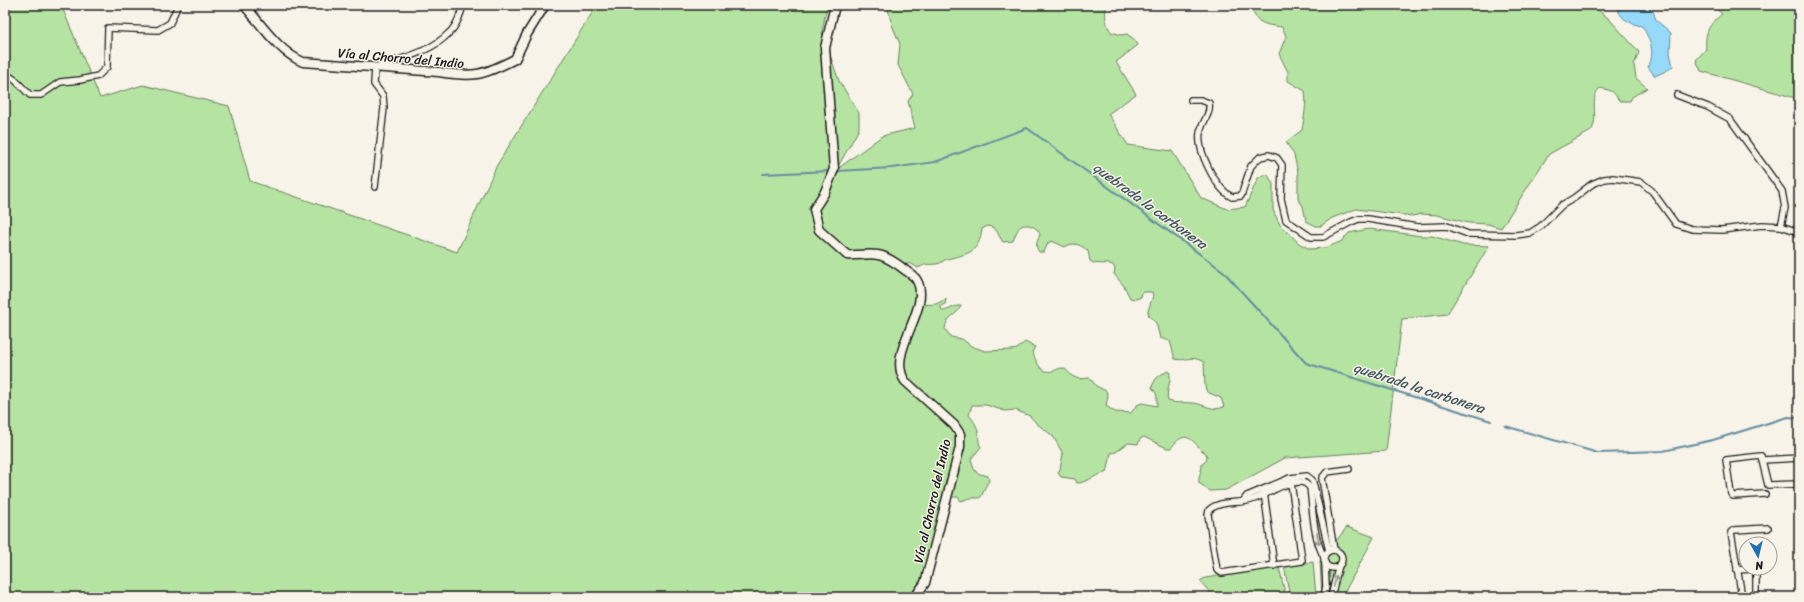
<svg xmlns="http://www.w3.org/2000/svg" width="1804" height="602" viewBox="0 0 1804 602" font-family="Sriracha,sans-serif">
	<rect width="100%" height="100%" fill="#f7f3e8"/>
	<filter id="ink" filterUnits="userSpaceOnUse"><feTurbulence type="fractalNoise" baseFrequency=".025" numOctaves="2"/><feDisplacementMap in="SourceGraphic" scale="8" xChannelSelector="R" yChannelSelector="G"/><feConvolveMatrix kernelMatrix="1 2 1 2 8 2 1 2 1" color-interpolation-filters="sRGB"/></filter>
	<g filter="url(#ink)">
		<!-- green -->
		<g fill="#b5e4a2" stroke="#68805f" fill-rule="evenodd">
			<path d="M5,5H61L100,98L143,85L229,106L250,181L457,252L497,165L597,5H827L822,32L839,81L859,113V129L836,170L882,136L915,128L908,101L913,94L898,65L900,44L892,25L887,5H1106C1105,14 1105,24 1111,32L1122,35L1127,34L1135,40L1138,45L1116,62L1136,94L1108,114L1128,145L1172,151L1201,198L1227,209L1245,207L1258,178L1263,175H1268L1273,184V210L1280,225L1300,244L1310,249L1326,248L1342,241L1349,233L1369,229L1422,236H1432L1463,245L1489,246L1447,314L1402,319L1386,451L1285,458L1226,490L1210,491L1199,483C1198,476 1202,471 1202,464L1206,461L1207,456L1205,452C1199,450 1199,447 1195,443C1185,432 1178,439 1171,448H1167L1144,437L1140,439L1138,444L1128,443L1116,452L1111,453L1108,469L1105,473C1094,475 1086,483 1077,483L1075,479L1061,477L1058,473L1060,469L1063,454L1053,436L1036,423L1030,416L1015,410L1005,411L986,405H972L969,415C973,420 977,425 978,432C980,438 977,441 981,447L971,459L974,469L977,473L988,476L989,481C984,487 984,493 980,498H970L961,501L958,497H951L959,454L925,583L915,597H5ZM987,226C998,227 997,234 1003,242L1013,241C1014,238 1016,233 1018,229C1024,221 1037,226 1040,234C1038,241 1034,245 1039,252H1044L1048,243L1052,241L1065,247C1073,241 1082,245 1088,251L1090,261C1097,266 1105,262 1113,265L1115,269L1114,274L1124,286L1130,298L1136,299L1141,297L1142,292H1152L1153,296L1148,311L1149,316L1156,323L1160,338L1170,341L1175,359C1187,362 1189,354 1204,362L1205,387L1207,392L1221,398L1224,407C1212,412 1205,404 1193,403C1184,402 1177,404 1168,401C1165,390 1173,381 1169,371C1160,374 1154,378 1152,388C1158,393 1157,399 1157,406L1142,403L1137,405L1131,413L1115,412L1106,406L1108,396L1106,391L1096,386L1090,378C1085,378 1079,380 1074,377C1069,375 1068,369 1062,368C1059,368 1056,370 1053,371C1039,374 1037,361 1032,352L1035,347L1025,342L1017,349L1012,350L985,351L971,346L962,339L951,337L945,329C946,316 957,316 961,306C953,305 949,311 942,311L941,306L945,304L946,299L936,304L920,305L916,279L902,267L910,263L918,268C928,263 925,265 936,264C941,264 943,260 947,259C968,254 979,253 982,229Z"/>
			<path d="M1251,5H1597L1598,10L1609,19L1639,52L1634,65L1636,78L1647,88L1632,97L1630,101H1620L1617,98C1614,90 1608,90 1600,88C1588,98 1600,118 1591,131L1549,154L1501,228L1488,224L1469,223L1437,215L1422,214L1412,216L1356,209L1332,218L1321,226H1316L1306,221L1303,206L1298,199V173L1294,155L1286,142L1302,130C1304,118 1307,103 1305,91L1288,81V72L1279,54L1286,36L1282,27C1265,25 1255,24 1251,5Z"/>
			<path d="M1712,5H1799V99L1701,71L1696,60L1706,49C1705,31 1708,26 1722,14Z"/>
			<path d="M1347,527L1374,537L1342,597H1322L1320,561Z"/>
			<path d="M1313,562L1316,597H1290L1284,566Z"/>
			<path d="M1279,567L1286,597H1214L1200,581L1205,578Z"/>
		</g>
		<!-- water -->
		<path fill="#96d9f8" stroke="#658da0" d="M1617,5H1651L1656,20L1671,33L1670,53L1673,66L1668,70L1655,76L1648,67C1656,53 1650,39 1642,26C1630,24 1618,18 1617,5Z"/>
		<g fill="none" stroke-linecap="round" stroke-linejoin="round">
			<!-- stream -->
			<g stroke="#658da0" stroke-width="2">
				<path d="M836,171L892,168L935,162L1027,128L1223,271L1306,363L1491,421"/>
				<path d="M763,174L830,171"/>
				<path d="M1505,426L1598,453L1663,451L1713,440L1788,417L1799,418"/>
			</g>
			<defs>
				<g id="street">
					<path d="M5,73L15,80L30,95H41L60,82L80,80L98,76L107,67L108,28L158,30L170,23L178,5"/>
					<path d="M1677,95L1708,107L1730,119L1782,191L1785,208L1781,226"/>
					<path d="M1191,100H1201L1209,103C1211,115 1202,121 1200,133C1197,151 1216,189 1232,197L1241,196L1251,166L1260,157L1269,155L1277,158L1282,165L1281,199L1286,220L1311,237H1323L1351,222L1359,219H1368L1417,227L1447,226L1468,234L1516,235L1530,233L1541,226L1562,205L1574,198L1592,184L1604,179L1613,178L1641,182L1652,191L1676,224L1692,229L1722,230L1762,225L1781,226L1799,232"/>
					<path d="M375,187L384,108L383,96L374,84L375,67C400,59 430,53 449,33C456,27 461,14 463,5"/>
					<path d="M1763,460L1799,458"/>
					<path d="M1290,478L1291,483L1302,560V561L1222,573L1217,570L1208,515L1209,510C1220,500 1238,504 1251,500C1267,495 1283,482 1300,482C1304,482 1308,485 1310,488C1313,511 1313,537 1324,557"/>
					<path d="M1264,492L1274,566"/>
					<path d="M1765,494L1733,496L1731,494L1726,460L1761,456L1768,485L1799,484"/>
					<path d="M1244,500L1247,496L1290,478L1307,476L1312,480L1314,486L1329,551"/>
					<path d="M1334,550L1322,478L1327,472L1349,469"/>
					<circle cx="1333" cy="559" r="9"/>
					<path d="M1737,570L1752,569L1756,571V597"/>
					<path d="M1324,597L1326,586L1325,563"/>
					<path d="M1331,597L1339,565"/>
					<path d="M1742,597L1731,532L1734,530L1768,528"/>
				</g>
				<g id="secondary">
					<path d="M244,5C262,25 279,52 303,62L439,72C475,78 483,75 515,59L527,34L545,5"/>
					<path d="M835,5L825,48L834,169L825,192L814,209L819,230L847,255C857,256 869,253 878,255C886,256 899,265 905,270C908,272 914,276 916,279C934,307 885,352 905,381L954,425L960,434V447L925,583L915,597"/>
				</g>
			</defs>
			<!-- street casing -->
			<use href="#street" stroke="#1c1c1c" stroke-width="8"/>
			<!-- secondary casing -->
			<use href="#secondary" stroke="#1c1c1c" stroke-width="11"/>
			<!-- street -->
			<use href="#street" stroke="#f7f3e8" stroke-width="5.5"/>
			<!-- secondary -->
			<use href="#secondary" stroke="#f7f3e8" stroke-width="8"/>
		</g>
		<!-- one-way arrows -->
		<defs><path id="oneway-shaft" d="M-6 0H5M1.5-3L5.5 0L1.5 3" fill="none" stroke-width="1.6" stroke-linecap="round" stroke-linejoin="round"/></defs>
		<g stroke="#94928c">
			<use href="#oneway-shaft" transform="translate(1318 539) rotate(79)"/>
			<use href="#oneway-shaft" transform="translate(1335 581) rotate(-78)"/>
		</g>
	</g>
	<g text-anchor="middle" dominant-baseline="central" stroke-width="3" stroke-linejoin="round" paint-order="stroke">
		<!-- street labels -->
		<g font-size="13" fill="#1c1c1c" stroke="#f7f3e8">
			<text transform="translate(401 58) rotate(5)">Vía al Chorro del Indio</text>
			<text transform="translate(932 501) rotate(-77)">Vía al Chorro del Indio</text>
		</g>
		<!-- water labels -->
		<g font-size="14" font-style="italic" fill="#41555e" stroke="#f7f3e8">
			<text transform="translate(1150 206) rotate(36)">quebrada la carbonera</text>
			<text transform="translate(1419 388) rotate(18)">quebrada la carbonera</text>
		</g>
	</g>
	<!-- margin -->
	<rect width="1804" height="602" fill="none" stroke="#f7f3e8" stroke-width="20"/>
	<rect x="10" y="10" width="1784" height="582" fill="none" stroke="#1c1c1c" stroke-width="1.5" filter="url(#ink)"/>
	<!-- north arrow -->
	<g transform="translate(1758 556) rotate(172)"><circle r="19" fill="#f7f3e8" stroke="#9f9d96"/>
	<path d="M0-3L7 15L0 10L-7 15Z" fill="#1f6fb2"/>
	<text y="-6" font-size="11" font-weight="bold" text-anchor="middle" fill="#1c1c1c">N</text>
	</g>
</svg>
